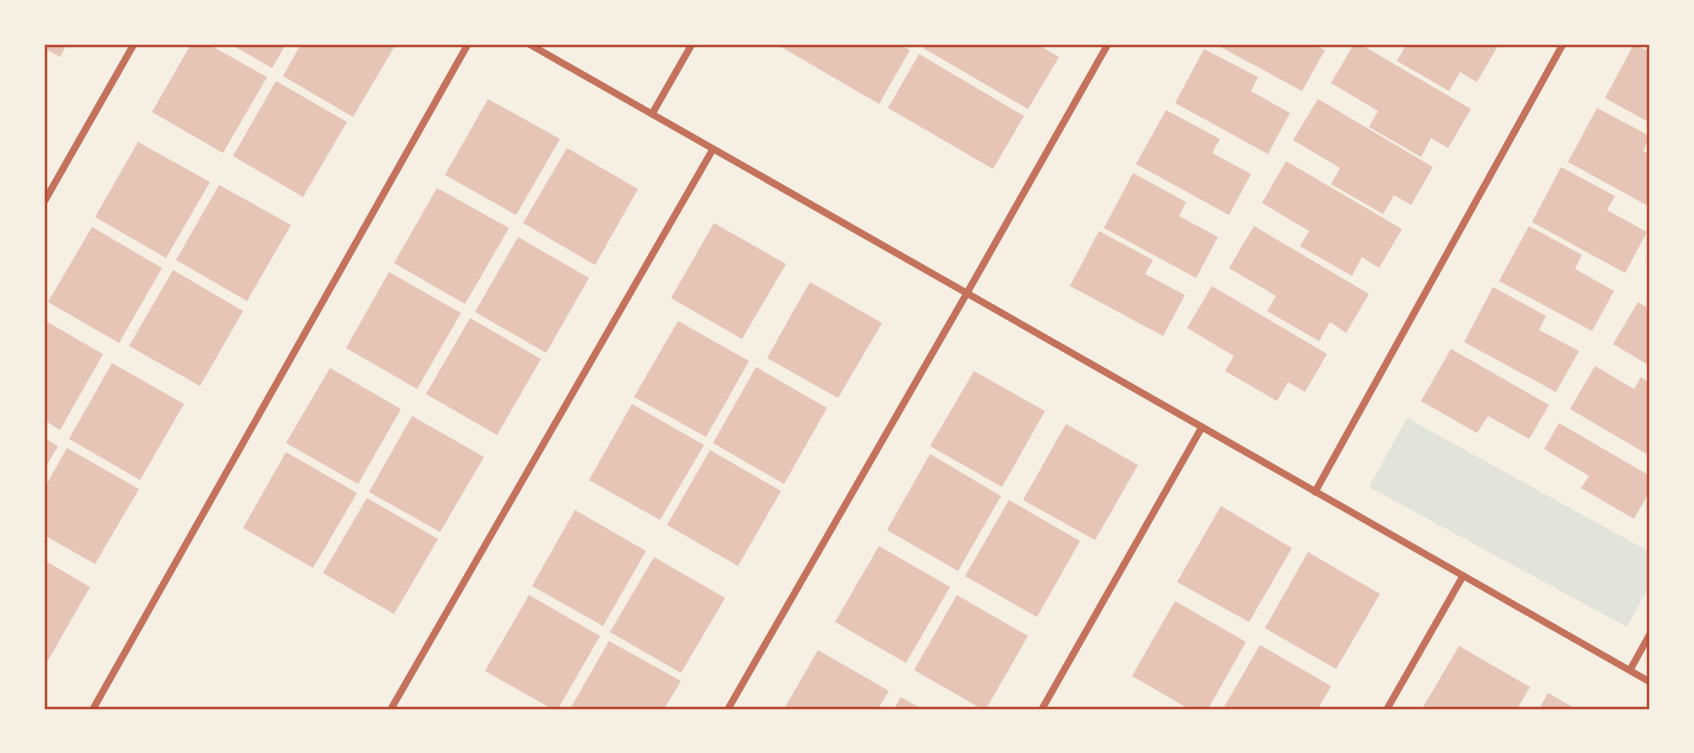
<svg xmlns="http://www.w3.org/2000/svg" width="1694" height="753" viewBox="0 0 1694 753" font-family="'Space Grotesk',sans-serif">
	<rect width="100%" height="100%" fill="#f6efe4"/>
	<!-- green -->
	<path fill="#e2e4dc" d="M1407,418L1650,552V584L1627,627L1369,487Z"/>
	<!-- building -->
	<g fill="#e6c5b7">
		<path d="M44,44H67L60,57L44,48Z"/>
		<path d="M191,44H208L267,77L223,153L152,112Z"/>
		<path d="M230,44H286L272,68Z"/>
		<path d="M301,44H396L353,117L283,76Z"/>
		<path d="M776,44H898L910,50L879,104Z"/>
		<path d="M926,44H1037L1059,57L1028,109L923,48Z"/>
		<path d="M1215,44H1312L1325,50L1302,91Z"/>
		<path d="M1354,44H1360L1471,109L1448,148L1431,138L1421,157L1369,127L1378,111L1331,83Z"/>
		<path d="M1404,44H1499L1477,82L1460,72L1449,91L1397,61L1406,45Z"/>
		<path d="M1634,44L1650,52V123L1605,98Z"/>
		<path d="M1204,49L1258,77L1251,91L1290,113L1268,154L1175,103Z"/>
		<path d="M919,54L1024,116L993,169L888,108Z"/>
		<path d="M276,81L347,122L303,197L233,156Z"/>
		<path d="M488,99L560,139L516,215L445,175Z"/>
		<path d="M1318,99L1433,167L1411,205L1394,195L1383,214L1331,184L1340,168L1293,140Z"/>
		<path d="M1597,108L1650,136L1643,151L1650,154V207L1568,162Z"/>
		<path d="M1166,110L1220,139L1212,153L1251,174L1229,215L1136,164Z"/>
		<path d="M138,142L210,182L166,258L95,217Z"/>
		<path d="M567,148L638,189L595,265L523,223Z"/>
		<path d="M1286,161L1402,229L1379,268L1362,257L1352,276L1300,246L1309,231L1262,203Z"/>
		<path d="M1561,167L1615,196L1607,210L1647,232L1625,273L1532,222Z"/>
		<path d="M1133,173L1186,202L1179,216L1218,237L1196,278L1104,228Z"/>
		<path d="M219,185L291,225L247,301L176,260Z"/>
		<path d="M437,188L509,228L465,304L394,263Z"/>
		<path d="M714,223L786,264L742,339L671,298Z"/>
		<path d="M1254,226L1369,294L1346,333L1330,322L1319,341L1267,311L1276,296L1229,268Z"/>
		<path d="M1529,226L1582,255L1575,269L1614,291L1592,331L1499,281Z"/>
		<path d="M92,227L162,268L119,343L48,302Z"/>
		<path d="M1099,231L1153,260L1145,274L1185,295L1163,336L1070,286Z"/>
		<path d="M518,237L589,278L546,353L475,312Z"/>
		<path d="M173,270L243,311L200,386L129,346Z"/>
		<path d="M389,272L461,313L417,389L346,348Z"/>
		<path d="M810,282L882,323L838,398L767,358Z"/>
		<path d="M1212,286L1327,354L1305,392L1288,382L1277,401L1225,371L1234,356L1187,328Z"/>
		<path d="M1493,287L1546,316L1539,330L1579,351L1556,392L1464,342Z"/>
		<path d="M1638,302L1650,309V366L1613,344Z"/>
		<path d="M470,318L541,359L497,435L426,394Z"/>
		<path d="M44,320L103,354L60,430L44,420Z"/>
		<path d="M678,321L749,361L706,437L634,397Z"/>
		<path d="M1451,349L1549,405L1529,439L1488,416L1477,433L1421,401Z"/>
		<path d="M112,363L184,404L140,480L69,439Z"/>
		<path d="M1595,366L1634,389L1641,377L1650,383V456L1570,409Z"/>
		<path d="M756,367L827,408L784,484L713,443Z"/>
		<path d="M330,368L401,409L358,484L286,443Z"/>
		<path d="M974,371L1045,411L1002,487L930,446Z"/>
		<path d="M632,404L704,445L660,520L589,480Z"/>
		<path d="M412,416L484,457L440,532L369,492Z"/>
		<path d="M1559,423L1650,476V491L1634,519L1581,488L1589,476L1544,449Z"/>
		<path d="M1066,424L1138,465L1095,540L1023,500Z"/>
		<path d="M44,438L58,446L44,470Z"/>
		<path d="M67,448L139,489L95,564L44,535V489Z"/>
		<path d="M710,450L781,491L738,566L667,525Z"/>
		<path d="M286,452L357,493L313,568L243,528Z"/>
		<path d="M930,454L1001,496L958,571L887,530Z"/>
		<path d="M367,498L438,539L394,614L323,573Z"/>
		<path d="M1009,500L1080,541L1037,617L965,576Z"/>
		<path d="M1221,506L1292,548L1249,622L1177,582Z"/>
		<path d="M575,510L646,551L603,626L532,586Z"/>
		<path d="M879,546L950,587L906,663L835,622Z"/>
		<path d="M1308,552L1380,594L1336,669L1265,628Z"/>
		<path d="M654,557L725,598L681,673L610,632Z"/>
		<path d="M44,560L90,587L47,662L44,661Z"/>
		<path d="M529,595L600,636L558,709H552L485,671Z"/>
		<path d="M957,595L1028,636L986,709H982L914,670Z"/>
		<path d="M1175,601L1246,642L1208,709H1189L1132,676Z"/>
		<path d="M609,641L681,681L664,709H570Z"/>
		<path d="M1260,645L1331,686L1318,709H1223Z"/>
		<path d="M1459,646L1530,687L1517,709H1422Z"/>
		<path d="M818,650L889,691L878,709H784Z"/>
		<path d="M1548,693L1576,709H1539Z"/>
		<path d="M901,697L922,709H894Z"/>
	</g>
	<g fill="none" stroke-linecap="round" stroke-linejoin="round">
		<!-- minor -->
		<g stroke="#c5725c" stroke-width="7">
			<path d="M529,44L1650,682"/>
			<path d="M652,114L692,44"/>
			<path d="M44,202L134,44"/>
			<path d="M1315,492L1563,44"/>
			<path d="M1630,670L1650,634"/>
			<path d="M93,709L468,44"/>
			<path d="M391,709L713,149"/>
			<path d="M728,709L967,293L1108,44"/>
			<path d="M1042,709L1202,427"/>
			<path d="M1387,709L1463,576"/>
		</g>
	</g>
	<!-- border -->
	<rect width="1694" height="753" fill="none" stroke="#f6efe4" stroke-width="91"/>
	<rect x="46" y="46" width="1602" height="662" fill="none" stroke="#b5482f" stroke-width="2.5"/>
</svg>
